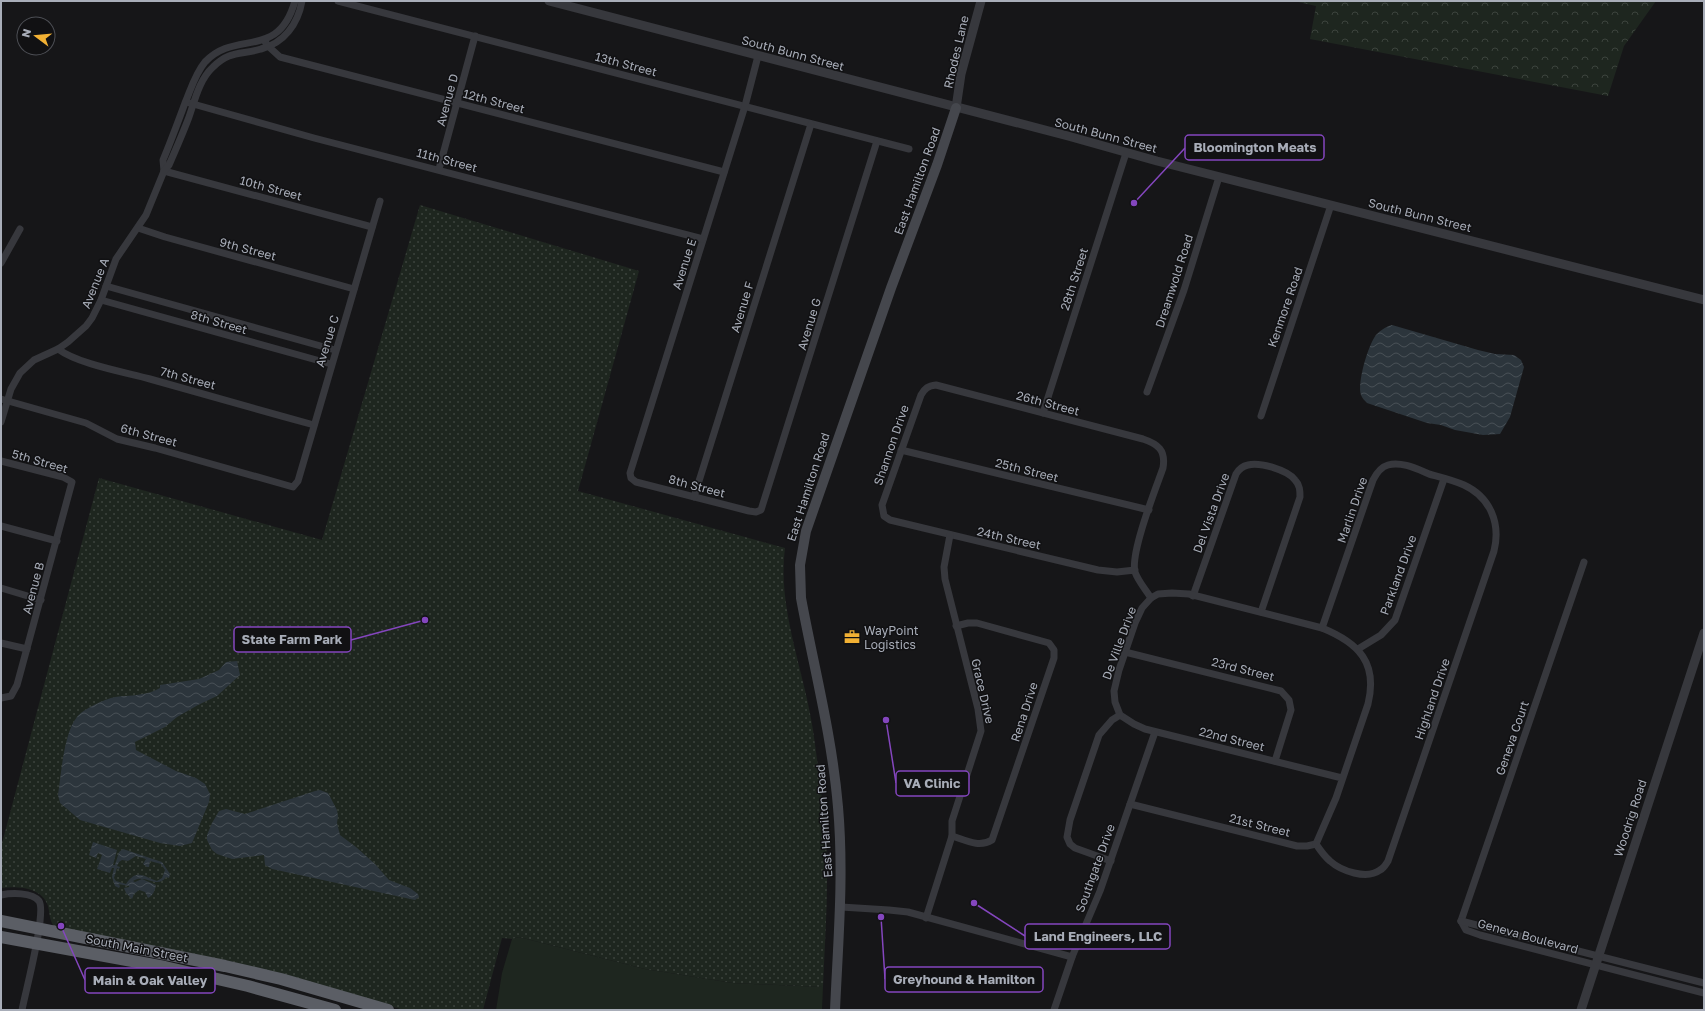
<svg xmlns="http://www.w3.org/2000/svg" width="1705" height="1011" viewBox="0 0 1705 1011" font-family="'Golos Text',sans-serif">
	<defs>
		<pattern id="forest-crowns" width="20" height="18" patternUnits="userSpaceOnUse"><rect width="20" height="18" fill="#1e261f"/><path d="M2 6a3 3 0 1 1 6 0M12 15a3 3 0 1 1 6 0" fill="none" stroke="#3c433d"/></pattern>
		<pattern id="park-dots" width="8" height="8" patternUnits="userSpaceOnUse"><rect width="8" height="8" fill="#1e261f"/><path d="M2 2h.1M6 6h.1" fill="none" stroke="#3c433d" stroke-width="1.8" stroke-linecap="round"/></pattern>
		<pattern id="water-waves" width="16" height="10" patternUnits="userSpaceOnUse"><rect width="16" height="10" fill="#2c353c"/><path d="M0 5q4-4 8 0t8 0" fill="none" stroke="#485056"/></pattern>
	</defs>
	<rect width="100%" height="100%" fill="#161618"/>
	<!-- green -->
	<path fill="#1e261f" d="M519,937L645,969L733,983L823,987L822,1010H496L502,973L512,939Z"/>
	<!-- forest -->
	<path fill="url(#forest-crowns)" d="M1294,1H1656L1624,46L1608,96L1310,39L1316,6Z"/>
	<!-- park -->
	<path fill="url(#park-dots)" d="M420,205L639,271L578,491L785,548C777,608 804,670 813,730C818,766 823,802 826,838C829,887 825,937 823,987L733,983L645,969L519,937L512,939L502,938L483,1010H404L229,961L54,927C49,918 50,915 48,906C42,887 17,886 1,888V847L99,478L322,540Z"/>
	<!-- water -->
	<g fill="url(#water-waves)" fill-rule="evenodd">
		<path d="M1392,325L1478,350L1495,354L1514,355L1521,360L1524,367L1510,417L1500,434L1483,435L1455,430L1441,425L1427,423L1367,403C1365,401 1362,398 1361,395C1357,383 1368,345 1376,335C1381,330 1385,327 1392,325Z"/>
		<path d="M237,661L240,675L217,696L198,705L177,717L165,727L135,742L136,750L176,771L196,778L205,784L210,794L209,802L192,843L180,846L160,843L80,820L60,803L58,795C61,775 64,732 77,717C83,709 105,699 115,697C130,695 147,696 160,688V685L199,679L219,670L226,662Z"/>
		<path d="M320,790L328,793L337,810L338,816L337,823L340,835L356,847L375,864L389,880L410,888L418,894L419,897L415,900L272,869L265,865L264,855L232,859L217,854L212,850L207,840V835L212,823L219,811L226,809L245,814L315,791Z"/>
		<path d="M93,842L117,850L113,865H115L119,852L123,849L162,862L170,874L169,878L166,877C157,890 145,873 133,881L135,882L142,879L156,885C155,890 153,896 148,898L145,892L139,890L134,894L132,899L126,893L124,888L129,887V886L118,884L120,886L119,888L115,886L112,877L114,868H112L110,873L97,869L102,855L98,853L96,858L89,855ZM136,856L146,859L143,864L147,867H149L150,861L161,864L165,870L162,878L157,881C144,877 137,868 126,884L116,881L114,878L117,868L119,869L120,867L117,866L119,862L122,860L128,861Z"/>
	</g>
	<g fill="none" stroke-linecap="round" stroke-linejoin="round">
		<!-- minor -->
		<g stroke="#37383d" stroke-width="7">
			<path d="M338,1L909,149"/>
			<path d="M264,40L268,46L280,57L724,172"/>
			<path d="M758,56L745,106L630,473L631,478L636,482L749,511L756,512L761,510L877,141"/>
			<path d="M186,102L314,138L703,239"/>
			<path d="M439,169L475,36"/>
			<path d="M164,171L163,160C171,141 178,122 185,103C191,89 195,74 205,62C236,29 278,61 295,1"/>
			<path d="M164,171L372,227"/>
			<path d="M138,228L165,237L354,289"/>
			<path d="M1,263L20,229"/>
			<path d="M106,286L335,350"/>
			<path d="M101,300L331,364"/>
			<path d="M58,349C78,364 124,372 150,379C204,394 259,410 314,425"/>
			<path d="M1147,392L1184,290L1219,177"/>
			<path d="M1,399L86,423L117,439L155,448L293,487L298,481L380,201"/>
			<path d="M1043,413L1126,153"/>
			<path d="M1261,416L1331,205"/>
			<path d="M1,422L11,389L20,373L34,360L58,349L68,342L86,326L92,318L101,300L116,259L146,215L164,171L169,165C176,149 183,133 189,117C195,100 199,80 213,67C230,50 241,55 261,49C284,43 298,24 302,1"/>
			<path d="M901,450L1149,510"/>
			<path d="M1,461L63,477L72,482L17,685L11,696L1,698"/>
			<path d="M694,497L811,124"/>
			<path d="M1,526L57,541"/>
			<path d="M1135,570L1117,572L1098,570L890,520L884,516L882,505L921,395C925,388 928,386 936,385L1143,439C1158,444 1166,450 1163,468C1156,488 1130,553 1135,572C1138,581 1146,590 1151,598"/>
			<path d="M1,588L41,600"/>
			<path d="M1193,596L1236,474C1239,469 1243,466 1248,465C1260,462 1288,470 1295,480C1300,485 1300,491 1300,497L1261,612"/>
			<path d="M1,643L27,649"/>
			<path d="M1358,649L1381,635L1395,620L1444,479"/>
			<path d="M1125,652L1281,691L1289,700L1291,710L1275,761"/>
			<path d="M1130,804L1297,846H1307L1316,844"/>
			<path d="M952,836C965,840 979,848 992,840L1054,658V650L1049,643L977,623H968L956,626"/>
			<path d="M1316,844L1336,798L1368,704C1378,663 1359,643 1322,628L1189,594L1172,593L1158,594L1151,598L1142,608L1135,623L1119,670L1114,691L1115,702L1120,715L1134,724L1145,729L1342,778"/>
			<path d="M1316,844C1320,850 1324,856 1330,861C1341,871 1367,880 1380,870C1384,868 1386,864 1388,861L1494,551C1501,523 1490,497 1464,485C1453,480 1440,477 1429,474C1417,469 1401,461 1388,465C1381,467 1376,474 1373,480L1322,628"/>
			<path d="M1111,861L1075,848L1070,844L1067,837L1070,820L1099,735L1112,720L1120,715"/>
			<path d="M1,895C11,893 32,892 39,901C47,913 25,993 22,1010"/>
			<path d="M841,907L889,910L908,912L1072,957"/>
			<path d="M926,918L952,836V821L981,731L978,709L945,579L944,567L950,535"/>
			<path d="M1461,921L1584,562"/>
			<path d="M1461,921L1466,930L1480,935L1704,993"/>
			<path d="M1461,921L1704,983"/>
			<path d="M1054,1010L1072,957L1100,891L1155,732"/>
		</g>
		<!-- tertiary -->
		<g stroke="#37383d" stroke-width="9">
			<path d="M549,1L1068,136L1157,161L1704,300"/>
			<path d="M956,108L961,74L981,1"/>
			<path d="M1581,1010L1704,633"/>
		</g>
		<!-- secondary -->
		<path stroke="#45474d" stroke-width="10" d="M835,1010C838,942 844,875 838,807C832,736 814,668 801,598L800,565L806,531L891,288L937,165L956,108"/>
		<!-- trunk -->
		<g stroke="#5b5e65" stroke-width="12">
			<path d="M1,921L225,966L281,979L388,1010"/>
			<path d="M1,937L165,967L248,986L335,1010"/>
		</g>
	</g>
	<!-- icons -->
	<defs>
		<symbol id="office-bare" viewBox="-9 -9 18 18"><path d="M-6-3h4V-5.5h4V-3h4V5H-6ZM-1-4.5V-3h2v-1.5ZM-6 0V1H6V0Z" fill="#f2b134" stroke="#111113" stroke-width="2.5" paint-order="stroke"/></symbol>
	</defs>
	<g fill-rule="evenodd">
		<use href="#office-bare" x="841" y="626" width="22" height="22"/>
	</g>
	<g text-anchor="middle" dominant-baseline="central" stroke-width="3" stroke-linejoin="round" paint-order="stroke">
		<!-- street labels -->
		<g font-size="12" fill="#a8adb8" stroke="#111113">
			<text transform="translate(956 52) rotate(-77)">Rhodes Lane</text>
			<text transform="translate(793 53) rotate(15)">South Bunn Street</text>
			<text transform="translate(626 64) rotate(15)">13th Street</text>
			<text transform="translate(447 100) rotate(-75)">Avenue D</text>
			<text transform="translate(494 101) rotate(15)">12th Street</text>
			<text transform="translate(1106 135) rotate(15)">South Bunn Street</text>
			<text transform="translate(447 160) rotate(15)">11th Street</text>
			<text transform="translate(917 181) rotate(-70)">East Hamilton Road</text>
			<text transform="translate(271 188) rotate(15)">10th Street</text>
			<text transform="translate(1420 215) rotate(14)">South Bunn Street</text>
			<text transform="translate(248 249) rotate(15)">9th Street</text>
			<text transform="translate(684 264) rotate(-72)">Avenue E</text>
			<text transform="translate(1074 279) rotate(-72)">28th Street</text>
			<text transform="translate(1174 281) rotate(-72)">Dreamwold Road</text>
			<text transform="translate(95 283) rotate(-68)">Avenue A</text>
			<text transform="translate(742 307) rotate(-73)">Avenue F</text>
			<text transform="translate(1285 307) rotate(-71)">Kenmore Road</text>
			<text transform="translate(219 322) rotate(16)">8th Street</text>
			<text transform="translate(809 324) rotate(-73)">Avenue G</text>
			<text transform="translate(327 341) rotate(-73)">Avenue C</text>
			<text transform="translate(188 378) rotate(15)">7th Street</text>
			<text transform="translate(1048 403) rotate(15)">26th Street</text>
			<text transform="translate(149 435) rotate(15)">6th Street</text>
			<text transform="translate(891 445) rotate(-71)">Shannon Drive</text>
			<text transform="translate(40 461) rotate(16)">5th Street</text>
			<text transform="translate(1027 470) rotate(14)">25th Street</text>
			<text transform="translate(697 486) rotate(15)">8th Street</text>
			<text transform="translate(808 487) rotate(-72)">East Hamilton Road</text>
			<text transform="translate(1352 510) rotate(-71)">Marlin Drive</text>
			<text transform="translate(1211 513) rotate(-70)">Del Vista Drive</text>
			<text transform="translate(1009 538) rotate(13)">24th Street</text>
			<text transform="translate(1398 575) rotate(-70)">Parkland Drive</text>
			<text transform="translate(33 588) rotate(-75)">Avenue B</text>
			<text transform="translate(1119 643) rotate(-70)">De Ville Drive</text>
			<text transform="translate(1243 669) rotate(14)">23rd Street</text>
			<text transform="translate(983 691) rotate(77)">Grace Drive</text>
			<text transform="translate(1432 699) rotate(-71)">Highland Drive</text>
			<text transform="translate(1024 712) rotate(-72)">Rena Drive</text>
			<text transform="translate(1512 738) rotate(-71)">Geneva Court</text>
			<text transform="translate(1232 739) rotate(14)">22nd Street</text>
			<text transform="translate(1630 818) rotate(-72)">Woodrig Road</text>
			<text transform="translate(824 821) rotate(-94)">East Hamilton Road</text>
			<text transform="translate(1260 825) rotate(14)">21st Street</text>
			<text transform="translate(1095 868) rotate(-70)">Southgate Drive</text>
			<text transform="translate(1528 936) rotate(15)">Geneva Boulevard</text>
			<text transform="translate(137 948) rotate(11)">South Main Street</text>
		</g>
		<!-- poi labels -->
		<g font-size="12" fill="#a8adb8" stroke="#111113" text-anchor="start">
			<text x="864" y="630">WayPoint<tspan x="864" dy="14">Logistics</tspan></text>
		</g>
	</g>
	<!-- callouts -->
	<path fill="none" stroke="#8446be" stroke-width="1.5" d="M1134 203L1185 148M425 620L351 640M886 720L896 783M974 903L1025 936M881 917L885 979M61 926L85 980"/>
	<g fill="#8446be" stroke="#111113" stroke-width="1.5">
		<circle cx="1134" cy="203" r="4"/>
		<circle cx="425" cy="620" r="4"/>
		<circle cx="886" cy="720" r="4"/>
		<circle cx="974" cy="903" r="4"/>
		<circle cx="881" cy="917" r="4"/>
		<circle cx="61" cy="926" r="4"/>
	</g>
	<g fill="#111113" stroke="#8446be" stroke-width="1.5">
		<rect x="1185" y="135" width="139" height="25" rx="4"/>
		<rect x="234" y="627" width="117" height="25" rx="4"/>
		<rect x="896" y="771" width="73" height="25" rx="4"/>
		<rect x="1025" y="924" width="145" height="25" rx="4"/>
		<rect x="885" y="967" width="158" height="25" rx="4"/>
		<rect x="85" y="968" width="130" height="25" rx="4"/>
	</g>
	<g font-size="13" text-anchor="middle" font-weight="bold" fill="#a8adb8">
		<text x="1255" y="152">Bloomington Meats</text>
		<text x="292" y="644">State Farm Park</text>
		<text x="932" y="788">VA Clinic</text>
		<text x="1098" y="941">Land Engineers, LLC</text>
		<text x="964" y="984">Greyhound &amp; Hamilton</text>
		<text x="150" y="985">Main &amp; Oak Valley</text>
	</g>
	<!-- border -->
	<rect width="1705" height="1011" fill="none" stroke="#a8adb8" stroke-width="4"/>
	<!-- north arrow -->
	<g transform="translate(36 36) rotate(286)"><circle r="19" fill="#111113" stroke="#4d4f55"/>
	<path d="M0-3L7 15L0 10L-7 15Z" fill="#f2b134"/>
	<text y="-6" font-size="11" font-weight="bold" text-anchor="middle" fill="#a8adb8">N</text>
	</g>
</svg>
